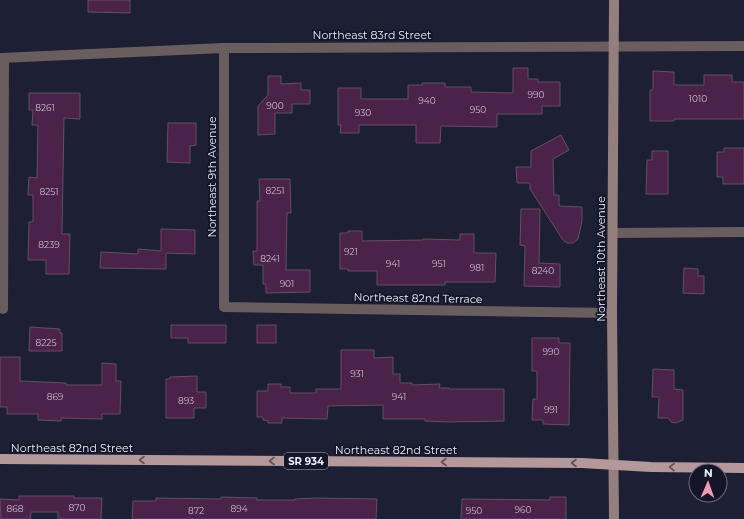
<svg xmlns="http://www.w3.org/2000/svg" width="744" height="519" viewBox="0 0 744 519" font-family="Montserrat,sans-serif">
	<rect width="100%" height="100%" fill="#1d1f34"/>
	<!-- building -->
	<g fill="#4b234a" stroke="#634f62">
		<path d="M88,0H130V13L88,12Z"/>
		<path d="M513,68H528V79H538V82H560V106H542V114H497V127L441,126L440,143H416V125H359V133H340L341,125H338V88H361V99H408V85H422V83H445V87H471V92L513,93Z"/>
		<path d="M653,71L674,72V85H704V75H732V82H744V119H674V121H650V90H653Z"/>
		<path d="M268,76H281V84L301,83V90H310V104H292V113H275V134L258,135V106L268,95Z"/>
		<path d="M29,93H80V119L64,118L62,234H70L69,274H46V260H28L29,222H33V195H28L29,177L37,178L38,125H32L33,110H29Z"/>
		<path d="M168,123H196V145L190,146V163L167,162Z"/>
		<path d="M561,135L569,150L553,159L554,195H559V206L582,207V221L578,239L573,243H567L563,240L530,189V183H517L516,167H531V151Z"/>
		<path d="M724,148H744V184H723V177H717V152H724Z"/>
		<path d="M652,151H668V194H646L647,160H652Z"/>
		<path d="M259,179H290L291,213H287L286,270H310V292L266,293V284H263V265H254L253,251H257V201H260Z"/>
		<path d="M521,209H540L539,263L560,264V287L524,286L525,246L520,245Z"/>
		<path d="M161,229L195,230V254L166,253V269L100,268L101,252L138,254V249L161,251Z"/>
		<path d="M348,231H362V241L423,240V239L460,240V234H474V253H496L495,282H445V285H377V271H348V269H340V233H348Z"/>
		<path d="M684,268L698,269V276H704V294L683,293Z"/>
		<path d="M171,325H226V343H188V338H171Z"/>
		<rect x="257" y="325" width="19" height="18"/>
		<path d="M30,327L60,329V333H62V351H29Z"/>
		<path d="M532,338H559V343H570L569,425L543,424V420H532L533,399H537V371H532Z"/>
		<path d="M341,350H374V358L393,357V374H400V383H412V385L440,384L439,388H449V389H504V421L448,422L425,421V419H383V405L328,406L327,419L282,418V423H268V421L263,420V417H257V391H268V384H281V387H290V393H316V389H341Z"/>
		<path d="M0,357H20V381L66,383V385H102V363L116,364V381H121L120,414H102V419L61,418V421L38,420V414H7V407H0Z"/>
		<path d="M653,369L674,370V389L683,390V420L676,423L671,422L668,418H658L659,397H652Z"/>
		<path d="M197,376V392H206V408H194V418H166V379H170V377Z"/>
		<path d="M19,496H74V498H102L101,519H63L58,518V512H31L30,519H1L0,499L19,500Z"/>
		<path d="M221,497L257,498V500H295V499L317,498L377,499L376,519H132L133,501H156V498L221,499Z"/>
		<path d="M550,497H566V519H461L462,499L550,500Z"/>
	</g>
	<g fill="none" stroke-linecap="round" stroke-linejoin="round">
		<!-- street -->
		<g stroke="#6a5d5d" stroke-width="10">
			<path d="M224,48V307L612,313"/>
			<path d="M0,58L224,48L744,46"/>
			<path d="M613,233L744,232"/>
			<path d="M3,309L4,58"/>
		</g>
		<!-- secondary -->
		<path stroke="#947f7f" stroke-width="10" d="M614,519L612,313L614,0"/>
		<!-- primary -->
		<path stroke="#b5999a" stroke-width="10" d="M0,459L582,463L651,467L744,468"/>
	</g>
	<!-- one-way arrows -->
	<defs><path id="oneway-chevron" d="M-2-3.5L2.5 0L-2 3.5" fill="none" stroke-width="1.6" stroke-linecap="round" stroke-linejoin="round"/></defs>
	<g stroke="#5c505c">
		<use href="#oneway-chevron" transform="translate(142 460) rotate(-180)"/>
		<use href="#oneway-chevron" transform="translate(272 461) rotate(-180)"/>
		<use href="#oneway-chevron" transform="translate(444 462) rotate(-180)"/>
		<use href="#oneway-chevron" transform="translate(574 463) rotate(-180)"/>
		<use href="#oneway-chevron" transform="translate(672 467) rotate(-179)"/>
	</g>
	<g text-anchor="middle" dominant-baseline="central" stroke-width="3.5" stroke-linejoin="round" paint-order="stroke">
		<!-- number labels -->
		<g font-size="9" fill="#c4bbd0">
			<text x="536" y="94">990</text>
			<text x="698" y="98">1010</text>
			<text x="427" y="100">940</text>
			<text x="275" y="105">900</text>
			<text x="45" y="107">8261</text>
			<text x="478" y="109">950</text>
			<text x="363" y="112">930</text>
			<text x="275" y="190">8251</text>
			<text x="49" y="191">8251</text>
			<text x="49" y="244">8239</text>
			<text x="351" y="251">921</text>
			<text x="270" y="258">8241</text>
			<text x="393" y="263">941</text>
			<text x="439" y="263">951</text>
			<text x="477" y="267">981</text>
			<text x="543" y="270">8240</text>
			<text x="287" y="283">901</text>
			<text x="46" y="342">8225</text>
			<text x="551" y="351">990</text>
			<text x="357" y="373">931</text>
			<text x="55" y="396">869</text>
			<text x="399" y="396">941</text>
			<text x="186" y="400">893</text>
			<text x="551" y="409">991</text>
			<text x="77" y="507">870</text>
			<text x="15" y="508">868</text>
			<text x="239" y="508">894</text>
			<text x="523" y="509">960</text>
			<text x="196" y="510">872</text>
			<text x="474" y="510">950</text>
		</g>
		<!-- shield labels -->
		<rect fill="#141529" stroke="#abadbd" stroke-width="1" x="284" y="453" width="44" height="16" rx="3"/>
		<g font-size="10" font-weight="bold" fill="#eceefc">
			<text x="306" y="461">SR 934</text>
		</g>
		<!-- street labels -->
		<g font-size="11" fill="#eceefc" stroke="#141529">
			<text x="372" y="35">Northeast 83rd Street</text>
			<text transform="translate(212 177) rotate(-90)">Northeast 9th Avenue</text>
			<text transform="translate(601 259) rotate(-90)">Northeast 10th Avenue</text>
			<text transform="translate(418 298) rotate(1)">Northeast 82nd Terrace</text>
			<text x="72" y="448">Northeast 82nd Street</text>
			<text x="396" y="450">Northeast 82nd Street</text>
		</g>
	</g>
	<!-- north arrow -->
	<g transform="translate(708 483) rotate(2)"><circle r="19" fill="#141529" stroke="#6a6c7d"/>
	<path d="M0-3L7 15L0 10L-7 15Z" fill="#f09ab7"/>
	<text y="-6" font-size="11" font-weight="bold" text-anchor="middle" fill="#eceefc">N</text>
	</g>
</svg>
